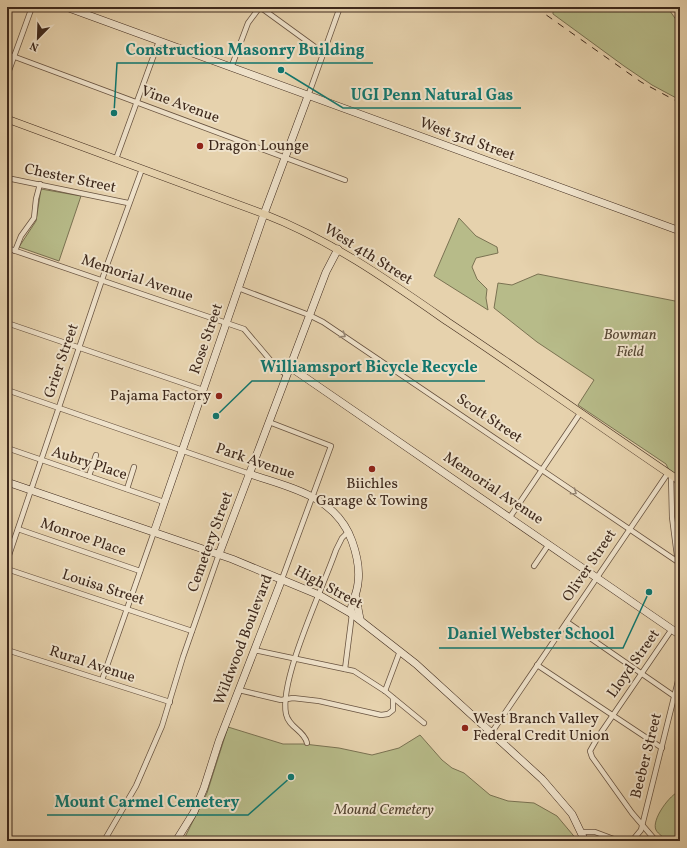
<svg xmlns="http://www.w3.org/2000/svg" width="687" height="848" viewBox="0 0 687 848" font-family="Vollkorn,serif">
	<rect width="100%" height="100%" fill="#e6d2ad"/>
	<filter id="stains"><feTurbulence type="fractalNoise" baseFrequency=".005" numOctaves="4"/><feColorMatrix values="0 0 0 0 .2 0 0 0 0 .09 0 0 0 0 .02 0 0 0 .5 -.17"/></filter>
	<radialGradient id="worn" r=".72"><stop offset=".6" stop-color="#630" stop-opacity="0"/><stop offset="1" stop-color="#630" stop-opacity=".3"/></radialGradient>
	<!-- green -->
	<g fill="#b7bb89" stroke="#7a7252">
		<path d="M557,7H667L680,25V100L652,85L624,66L553,14V10Z"/>
		<path d="M41,189L81,196L59,261L19,247L36,221Z"/>
		<path d="M459,218L476,236L497,247L498,253L476,258L472,267L477,279L487,289L486,298L488,310L434,276Z"/>
		<path d="M538,274L680,302V520L677,487L666,464L578,405L594,380L537,342L494,308L498,283L512,285Z"/>
		<path d="M228,727L283,744H304L339,748L372,755L399,748L420,735L442,760L452,768L464,773L490,795L508,801L534,803L557,816L578,841H183L207,793Z"/>
		<path d="M680,791V841H668C665,838 658,834 656,830C651,820 670,794 680,791Z"/>
	</g>
	<g fill="none" stroke-linecap="round" stroke-linejoin="round">
		<defs>
			<g id="street">
				<path d="M260,7L315,47L324,52"/>
				<path d="M7,54L345,180"/>
				<path d="M231,68L248,23L260,7"/>
				<path d="M7,76L32,7"/>
				<path d="M308,96L340,7"/>
				<path d="M116,159L159,41"/>
				<path d="M7,178L128,203"/>
				<path d="M7,248L244,329L277,368L287,375"/>
				<path d="M15,251L21,236L34,218L36,199L40,184"/>
				<path d="M238,288L309,315L323,322L678,562"/>
				<path d="M7,323L203,390"/>
				<path d="M7,390L250,474"/>
				<path d="M269,422L331,446L282,579"/>
				<path d="M7,448L164,502"/>
				<path d="M671,475L672,517L680,579"/>
				<path d="M89,476L96,455"/>
				<path d="M127,489L134,467"/>
				<path d="M510,517L581,412"/>
				<path d="M18,529L140,571"/>
				<path d="M7,561L107,265L142,169"/>
				<path d="M534,566L549,544"/>
				<path d="M7,569L192,631"/>
				<path d="M567,622L674,696"/>
				<path d="M7,650L170,702"/>
				<path d="M254,650L354,671L385,691L424,723"/>
				<path d="M537,665L662,748"/>
				<path d="M345,669L352,614"/>
				<path d="M102,680L154,532"/>
				<path d="M239,690L281,700L293,698L319,701L381,715L388,714L393,710V698"/>
				<path d="M385,691L400,651"/>
				<path d="M492,732L668,473"/>
				<path d="M307,743C304,730 289,728 286,714C279,679 323,588 336,550L342,538L348,532"/>
				<path d="M581,832H595L619,841"/>
				<path d="M104,841L136,786L162,726L183,657L219,554"/>
				<path d="M632,841L641,830L680,673"/>
				<path d="M656,841L632,813L592,757L590,751L598,737L672,629"/>
			</g>
			<g id="secondary">
				<path d="M66,7L680,231"/>
				<path d="M290,367L680,635"/>
				<path d="M250,474C291,488 336,496 352,541C357,555 360,569 358,583C357,593 353,600 351,609L352,614"/>
				<path d="M7,482L232,559L319,595L352,614L416,664L542,779L572,814L585,841"/>
				<path d="M154,532L264,214L308,96"/>
				<path d="M219,554L326,272L338,249"/>
				<path d="M356,598L360,619"/>
				<path d="M176,841L194,812L204,788L219,741L282,579"/>
			</g>
			<path id="primary" d="M7,119L264,214C331,240 389,281 448,322C526,374 603,429 680,481"/>
		</defs>
		<!-- street casing -->
		<use href="#street" stroke="#685340" stroke-width="6"/>
		<!-- secondary casing -->
		<use href="#secondary" stroke="#3e291c" stroke-width="8"/>
		<!-- primary casing -->
		<use href="#primary" stroke="#3e291c" stroke-width="8"/>
		<!-- street -->
		<use href="#street" stroke="#efe2ca" stroke-width="4.5"/>
		<!-- secondary -->
		<use href="#secondary" stroke="#efe2ca" stroke-width="7"/>
		<!-- primary -->
		<use href="#primary" stroke="#e6d2ad" stroke-width="7"/>
		<!-- rail -->
		<path stroke="#3e291c" stroke-width="1" stroke-dasharray="7 7" stroke-linecap="butt" d="M535,7L641,82L680,103"/>
	</g>
	<!-- one-way arrows -->
	<defs><path id="oneway-chevron" d="M-2-3.5L2.5 0L-2 3.5" fill="none" stroke-width="1.6" stroke-linecap="round" stroke-linejoin="round"/></defs>
	<g stroke="#968673">
		<use href="#oneway-chevron" transform="translate(343 335) rotate(33)"/>
		<use href="#oneway-chevron" transform="translate(574 492) rotate(35)"/>
	</g>
	<!-- markers -->
	<g fill="#8f2418" stroke="#efe2ca" stroke-width="1.5">
		<circle cx="200" cy="146" r="4"/>
		<circle cx="219" cy="396" r="4"/>
		<circle cx="372" cy="469" r="4"/>
		<circle cx="465" cy="728" r="4"/>
	</g>
	<g text-anchor="middle" dominant-baseline="central" stroke-width="4" stroke-linejoin="round" paint-order="stroke">
		<!-- street labels -->
		<g font-size="15" fill="#3e291c" stroke="#efe2ca">
			<text transform="translate(180 105) rotate(20)">Vine Avenue</text>
			<text transform="translate(467 140) rotate(20)">West 3rd Street</text>
			<text transform="translate(70 179) rotate(12)">Chester Street</text>
			<text transform="translate(368 255) rotate(32)">West 4th Street</text>
			<text transform="translate(137 279) rotate(19)">Memorial Avenue</text>
			<text transform="translate(207 339) rotate(-71)">Rose Street</text>
			<text transform="translate(62 361) rotate(-71)">Grier Street</text>
			<text transform="translate(489 419) rotate(34)">Scott Street</text>
			<text transform="translate(255 462) rotate(19)">Park Avenue</text>
			<text transform="translate(89 464) rotate(18)">Aubry Place</text>
			<text transform="translate(493 489) rotate(34)">Memorial Avenue</text>
			<text transform="translate(83 538) rotate(19)">Monroe Place</text>
			<text transform="translate(211 542) rotate(-70)">Cemetery Street</text>
			<text transform="translate(590 566) rotate(-56)">Oliver Street</text>
			<text transform="translate(103 588) rotate(18)">Louisa Street</text>
			<text transform="translate(328 588) rotate(28)">High Street</text>
			<text transform="translate(244 640) rotate(-69)">Wildwood Boulevard</text>
			<text transform="translate(634 664) rotate(-55)">Lloyd Street</text>
			<text transform="translate(92 665) rotate(18)">Rural Avenue</text>
			<text transform="translate(647 756) rotate(-76)">Beeber Street</text>
		</g>
		<!-- poi labels -->
		<g font-size="15" fill="#3e291c" stroke="#efe2ca" text-anchor="start">
			<text x="208" y="146">Dragon Lounge</text>
			<text x="211" y="396" text-anchor="end">Pajama Factory</text>
			<text x="372" y="484" text-anchor="middle">Biichles<tspan x="372" dy="17">Garage &amp; Towing</tspan></text>
			<text x="473" y="719">West Branch Valley<tspan x="473" dy="17">Federal Credit Union</tspan></text>
		</g>
		<!-- park labels -->
		<g font-size="15" font-style="italic" fill="#564632" stroke="#efe2ca">
			<text x="630" y="335">Bowman<tspan x="630" dy="17">Field</tspan></text>
			<text x="384" y="810">Mound Cemetery</text>
		</g>
	</g>
	<!-- callouts -->
	<path fill="none" stroke="#0f766e" stroke-width="1.5" d="M114 113L117 63H373M281 70L343 108H521M216 416L252 381H485M649 592L623 648H439M291 777L248 815H47"/>
	<g fill="#0f766e" stroke="#efe2ca" stroke-width="1.5">
		<circle cx="114" cy="113" r="4"/>
		<circle cx="281" cy="70" r="4"/>
		<circle cx="216" cy="416" r="4"/>
		<circle cx="649" cy="592" r="4"/>
		<circle cx="291" cy="777" r="4"/>
	</g>
	<g font-size="16" text-anchor="middle" font-weight="bold" fill="#0f766e" stroke="#efe2ca" stroke-width="4" stroke-linejoin="round" paint-order="stroke">
		<text x="245" y="55">Construction Masonry Building</text>
		<text x="432" y="100">UGI Penn Natural Gas</text>
		<text x="369" y="372">Williamsport Bicycle Recycle</text>
		<text x="531" y="639">Daniel Webster School</text>
		<text x="147" y="807">Mount Carmel Cemetery</text>
	</g>
	<!-- margin -->
	<rect width="687" height="848" fill="none" stroke="#e6d2ad" stroke-width="24"/>
	<rect x="8" y="8" width="671" height="832" fill="none" stroke="#3e291c" stroke-width="2"/>
	<rect x="12" y="12" width="663" height="824" fill="none" stroke="#3e291c"/>
	<!-- north arrow -->
	<g transform="translate(38 38) rotate(203)" stroke="#efe2ca" stroke-width="3" paint-order="stroke">
	<path d="M0-3L7 15L0 10L-7 15Z" fill="#3e291c"/>
	<text y="-6" font-size="11" font-weight="bold" text-anchor="middle" fill="#3e291c">N</text>
	</g>
	<rect width="100%" height="100%" filter="url(#stains)"/>
	<rect width="100%" height="100%" fill="url(#worn)"/>
</svg>
